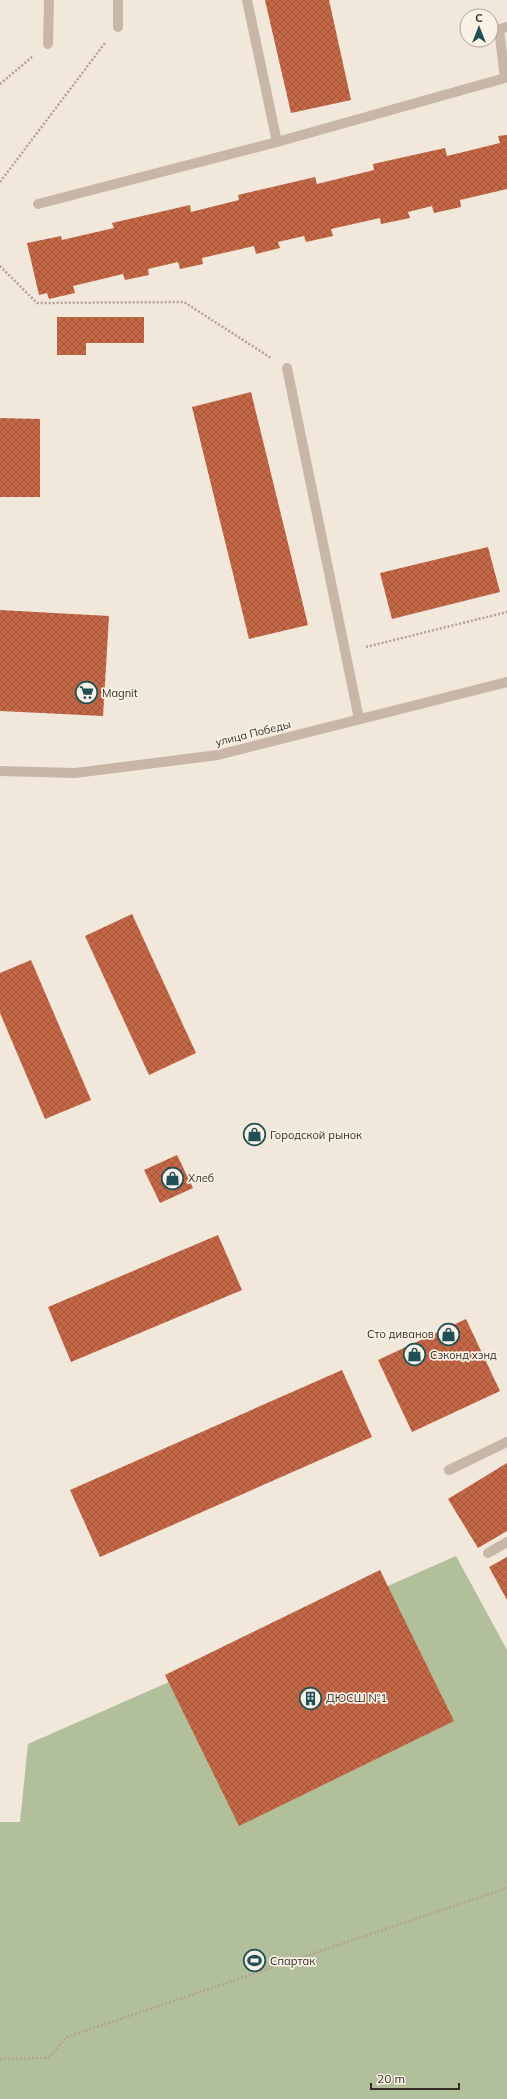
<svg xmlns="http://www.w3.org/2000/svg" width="507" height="2099" viewBox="0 0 507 2099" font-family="Mulish,sans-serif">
	<defs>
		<pattern id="building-cross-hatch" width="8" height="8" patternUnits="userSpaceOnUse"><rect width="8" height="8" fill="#c36746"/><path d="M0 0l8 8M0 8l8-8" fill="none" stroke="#9f553a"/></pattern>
	</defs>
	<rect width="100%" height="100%" fill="#f1e7da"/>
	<!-- green -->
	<path fill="#b2bf9b" d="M456,1556L507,1650V2099H0V1822H20L28,1744Z"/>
	<!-- building -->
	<g fill="url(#building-cross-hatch)">
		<path d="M265,0H329L351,100L291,113Z"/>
		<path d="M507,135V189L460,200L461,207L434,213L432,206L408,212L410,218L381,224L380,218L331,229L333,236L306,242L304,236L278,242L280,248L256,254L254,246L202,258L203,264L180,269L178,262L148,269L149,275L125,280L123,274L73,286L75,293L49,299L47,293L39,295L27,243L61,236L62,240L114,228L112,223L190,205L191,212L239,200L238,195L315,177L317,184L374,170L373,164L445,148L447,156L500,143L498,136Z"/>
		<path d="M57,317H144V343H86V355H57Z"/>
		<path d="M251,392L308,625L249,639L192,407Z"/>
		<path d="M0,418L40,419V497H0Z"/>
		<path d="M488,547L500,592L392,619L380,573Z"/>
		<path d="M0,610L109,616L103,716L0,711Z"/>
		<path d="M132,914L196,1053L149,1075L85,936Z"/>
		<path d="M31,960L91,1100L45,1119L0,1013V973Z"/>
		<path d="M177,1155L193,1188L160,1203L144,1170Z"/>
		<path d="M218,1235L242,1290L71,1362L48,1307Z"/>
		<path d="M466,1319L500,1391L412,1432L378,1360Z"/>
		<path d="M342,1370L372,1437L100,1557L70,1490Z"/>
		<path d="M507,1463V1531L478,1548L448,1499Z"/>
		<path d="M507,1557V1600L489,1567Z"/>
		<path d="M380,1570L454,1721L239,1826L165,1675Z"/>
	</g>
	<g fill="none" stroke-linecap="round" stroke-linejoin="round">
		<!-- path -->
		<g stroke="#b4a191" stroke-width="2.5" stroke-dasharray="2 2" stroke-linecap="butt">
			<path d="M0,84L32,57"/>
			<path d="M0,182L105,43"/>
			<path d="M0,266L37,303L184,302L271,358"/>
			<path d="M366,647L507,612"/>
			<path d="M0,2059L48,2058L67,2037L507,1888"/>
		</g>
		<!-- lane -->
		<g stroke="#c8b7a6" stroke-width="10">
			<path d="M247,0L277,142"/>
			<path d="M118,27V0"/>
			<path d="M48,44L49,0"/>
			<path d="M38,204L277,142L505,78L499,29L507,27"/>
			<path d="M287,368L359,719"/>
			<path d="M449,1470L507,1442"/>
			<path d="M488,1553L507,1542"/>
		</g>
		<!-- street -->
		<path stroke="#c8b7a6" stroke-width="10" d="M0,771L75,773L218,755L507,682"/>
	</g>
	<!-- icons -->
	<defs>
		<symbol id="supermarket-ring" viewBox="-11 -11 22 22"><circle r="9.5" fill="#f9f1e6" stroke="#1e5055" stroke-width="1.5"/><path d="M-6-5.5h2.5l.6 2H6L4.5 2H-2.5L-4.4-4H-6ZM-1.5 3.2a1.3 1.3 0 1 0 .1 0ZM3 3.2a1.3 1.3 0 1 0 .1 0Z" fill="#1e5055"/></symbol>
		<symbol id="shop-ring" viewBox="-11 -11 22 22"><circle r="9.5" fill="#f9f1e6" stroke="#1e5055" stroke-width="1.5"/><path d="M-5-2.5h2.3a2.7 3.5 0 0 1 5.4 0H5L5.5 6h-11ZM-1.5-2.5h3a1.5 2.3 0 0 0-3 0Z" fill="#1e5055"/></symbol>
		<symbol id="building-ring" viewBox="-11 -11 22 22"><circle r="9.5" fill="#f9f1e6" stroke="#1e5055" stroke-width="1.5"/><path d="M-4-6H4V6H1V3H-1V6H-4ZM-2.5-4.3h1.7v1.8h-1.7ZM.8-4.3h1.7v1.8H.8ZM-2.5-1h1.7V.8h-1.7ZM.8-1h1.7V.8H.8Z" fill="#1e5055"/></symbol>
		<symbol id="stadium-ring" viewBox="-11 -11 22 22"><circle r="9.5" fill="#f9f1e6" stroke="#1e5055" stroke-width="1.5"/><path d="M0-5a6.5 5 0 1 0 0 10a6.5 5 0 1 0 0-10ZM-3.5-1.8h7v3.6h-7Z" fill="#1e5055"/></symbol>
	</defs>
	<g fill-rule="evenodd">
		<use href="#supermarket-ring" x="74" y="680" width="25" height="25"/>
		<use href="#shop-ring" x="242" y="1122" width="25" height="25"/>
		<use href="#shop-ring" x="160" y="1166" width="25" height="25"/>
		<use href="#shop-ring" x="436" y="1322" width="25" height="25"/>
		<use href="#shop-ring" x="402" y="1342" width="25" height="25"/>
		<use href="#building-ring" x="298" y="1686" width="25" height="25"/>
		<use href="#stadium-ring" x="242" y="1948" width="25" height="25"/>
	</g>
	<g text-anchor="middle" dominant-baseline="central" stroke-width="3.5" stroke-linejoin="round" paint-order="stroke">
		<!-- poi labels -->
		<g font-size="11" fill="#352c27" stroke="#f9f1e6" text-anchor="start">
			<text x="102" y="693">Magnit</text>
			<text x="270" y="1135">Городской рынок</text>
			<text x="188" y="1178">Хлеб</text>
			<text x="434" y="1334" text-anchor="end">Сто диванов</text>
			<text x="430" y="1355">Сэконд хэнд</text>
			<text x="326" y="1698">ДЮСШ №1</text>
			<text x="270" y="1961">Спартак</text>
		</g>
		<!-- street labels -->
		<g font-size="11" fill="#352c27" stroke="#f9f1e6">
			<text transform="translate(253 733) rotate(-14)">улица Победы</text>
		</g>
	</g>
	<!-- north arrow -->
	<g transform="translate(479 28)"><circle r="19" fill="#f9f1e6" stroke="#aba29a"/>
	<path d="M0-3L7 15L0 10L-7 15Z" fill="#1e5055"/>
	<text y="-6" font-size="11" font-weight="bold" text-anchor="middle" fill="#352c27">С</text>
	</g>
	<!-- scale -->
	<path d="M371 2083v6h88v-6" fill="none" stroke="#352c27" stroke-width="2"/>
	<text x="377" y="2083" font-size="12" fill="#352c27" stroke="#f9f1e6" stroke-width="3" paint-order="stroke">20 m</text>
</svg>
